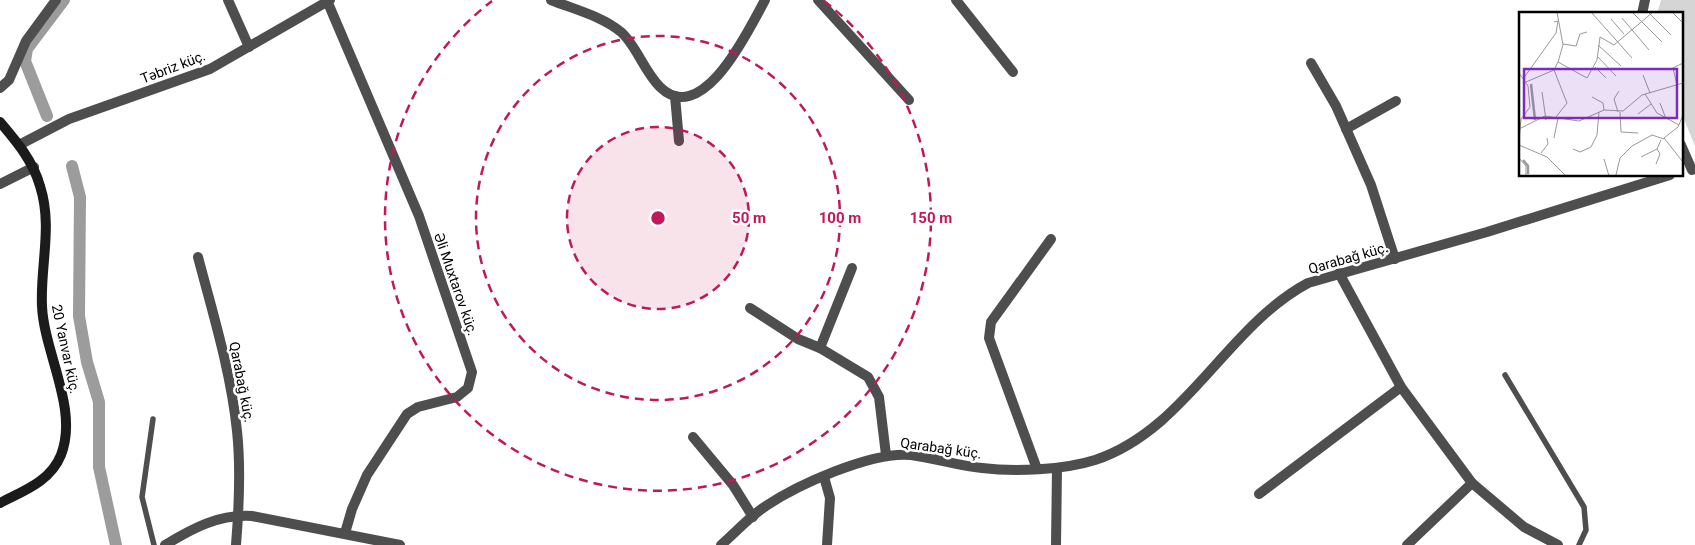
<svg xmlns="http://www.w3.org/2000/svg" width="1695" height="545" viewBox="0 0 1695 545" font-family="Roboto,sans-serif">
	<rect width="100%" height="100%" fill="#fff"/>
	<!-- green -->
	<path fill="#d5d5d5" d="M1661,0H1695V146L1681,112V14H1657Z"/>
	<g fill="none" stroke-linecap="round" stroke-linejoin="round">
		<!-- canal -->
		<g stroke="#9c9c9c" stroke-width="12">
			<path d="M47,116L25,61L27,49L64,0"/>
			<path d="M72,166L80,197L79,316L87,362L99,402V467L116,545"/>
		</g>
		<!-- lane -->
		<g stroke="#4e4e4e" stroke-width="5.5">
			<path d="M1505,375L1584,507L1586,530L1579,545"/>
			<path d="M153,419L142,497L154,545"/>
		</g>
		<!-- street -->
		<g stroke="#4e4e4e" stroke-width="10">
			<path d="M228,0L249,47"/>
			<path d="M551,0C573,9 602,16 621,32C636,45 644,71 660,87C703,129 750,27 765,0"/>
			<path d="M818,0L909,100"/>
			<path d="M956,0L1013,72"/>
			<path d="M328,3L419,216L472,372L468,388L457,397L418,407L407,414L367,475L352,509L345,533"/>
			<path d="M1642,14L1645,0"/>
			<path d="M1311,63L1336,106L1371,185L1395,259"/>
			<path d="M0,88L9,80L26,41L56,0"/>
			<path d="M675,96L679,141"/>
			<path d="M1346,129L1396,101"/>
			<path d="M19,145L69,119L210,69L330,0"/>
			<path d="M1681,145L1692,170"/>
			<path d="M0,184L34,167"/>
			<path d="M198,257C213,314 231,372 237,431C241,468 239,508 236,545"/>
			<path d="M1339,273L1401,387L1472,483L1524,527L1558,545"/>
			<path d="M750,308L798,339L820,348L868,377L879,397L886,455"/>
			<path d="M820,348L852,268"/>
			<path d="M693,437L733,485L753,517"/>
			<path d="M1037,469L989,338L991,322L1051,239"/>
			<path d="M824,477L830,498L827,545"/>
			<path d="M1259,494L1401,387"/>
			<path d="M165,545C193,528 219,514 252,516L400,545"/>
			<path d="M721,545C735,533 748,518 763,508C796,485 872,451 911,455C935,458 958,466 982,468C1014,472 1064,470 1095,460C1186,430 1226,327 1308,283L1487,232L1670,175"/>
			<path d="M1056,545L1057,468"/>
			<path d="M1407,545L1472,483"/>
		</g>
		<!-- secondary -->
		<path stroke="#1b1b1b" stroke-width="10" d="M0,122C17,142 33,161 40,186C53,226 40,266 42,306C44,353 79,409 61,455C50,482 23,491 0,503"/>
	</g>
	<!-- distance rings -->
	<circle cx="658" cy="218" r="91" fill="#c2185b" fill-opacity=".12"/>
	<g fill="none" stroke="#c2185b" stroke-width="2.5" stroke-dasharray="9 6">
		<circle cx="658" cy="218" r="91"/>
		<circle cx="658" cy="218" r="182"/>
		<path d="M824 1A273 273 0 1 1 492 1"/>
	</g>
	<g text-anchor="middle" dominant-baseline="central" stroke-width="5" stroke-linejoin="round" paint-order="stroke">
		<!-- street labels -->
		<g font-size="14" fill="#000" stroke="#fff">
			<text transform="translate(173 67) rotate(-21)">Təbriz küç.</text>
			<text transform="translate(1348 258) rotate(-16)">Qarabağ küç.</text>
			<text transform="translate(456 284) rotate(71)">Əli Muxtarov küç.</text>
			<text transform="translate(66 349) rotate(78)">20 Yanvar küç.</text>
			<text transform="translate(242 382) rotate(79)">Qarabağ küç.</text>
			<text transform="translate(941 448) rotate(8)">Qarabağ küç.</text>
		</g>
	</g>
	<!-- overview -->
	<g transform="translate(1519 12)">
		<rect width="164" height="164" fill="#fff"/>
		<path fill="none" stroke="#9c9c9c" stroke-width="2.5" d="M12,72L16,108M4,148L9,154V162"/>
		<path fill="none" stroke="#999" stroke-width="1" d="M72,0L113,46M113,0L143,30M129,0L152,23M153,0L164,11M103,6L130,38M92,7L105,22M44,32L57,34L61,22L68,20M79,33L102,54M79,45L97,64M39,50L68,66L78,48L81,25L95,33L134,0M76,55L87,66M35,58L48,91L37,105M0,61L9,74L11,95L2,107L0,129M124,63L131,81M4,67L37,21L39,9L35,10M7,70L35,58L39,50L44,33L38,0M158,73L154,56L164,51M23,80L27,108M126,82L138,101L160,113M73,85L84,91L85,98M141,91L147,107M99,100L95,87L100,79M101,100L102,120L119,121M119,102L132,92M164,103L159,115L145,126L164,150M0,117L26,104L60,109L85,98L104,99L123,83L164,71M35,126L39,106M0,133L28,145L47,164M54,137L61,140L72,135L78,123L80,100M22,141L29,132L28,126M122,145L138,137L142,128M0,146L7,154V164M85,147L90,164M137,152L141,142L138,137M97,163L101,146L113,134L133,123L145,127M108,164H126"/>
		<path fill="#7b2cbf" fill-opacity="0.15" stroke="#7b2cbf" stroke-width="2.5" d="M5,57H158V106H5Z"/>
		<rect width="164" height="164" fill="none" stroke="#000" stroke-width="2.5"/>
	</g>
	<circle cx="658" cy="218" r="8" fill="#c2185b" stroke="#fff" stroke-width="2.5"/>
	<g font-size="15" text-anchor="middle" font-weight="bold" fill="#c2185b" stroke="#fff" stroke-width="5" stroke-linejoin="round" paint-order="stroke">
		<text x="749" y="223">50 m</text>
		<text x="840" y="223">100 m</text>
		<text x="931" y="223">150 m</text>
	</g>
</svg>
